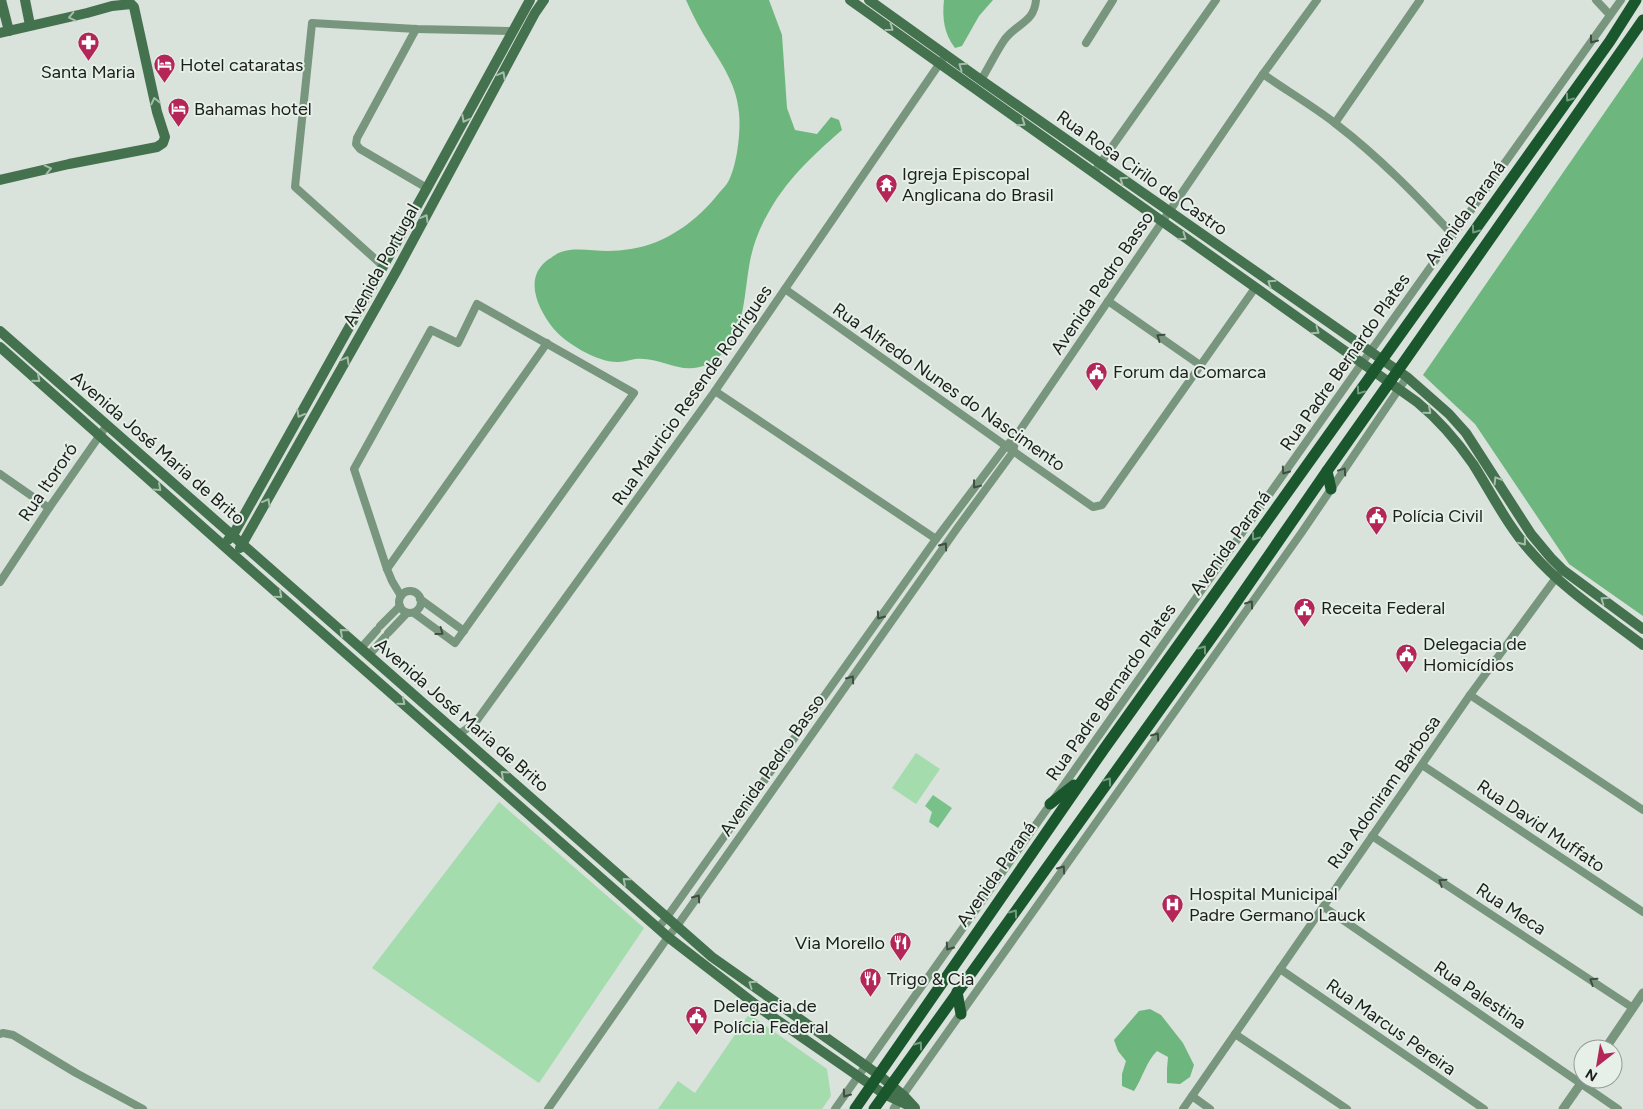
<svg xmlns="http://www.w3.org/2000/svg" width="1643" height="1109" viewBox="0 0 1643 1109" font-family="Figtree,sans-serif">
	<rect width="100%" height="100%" fill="#d9e2db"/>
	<!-- green -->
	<g fill="#a4dcae">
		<path d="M916,753L940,769L916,804L892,788Z"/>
		<path d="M499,802L644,928L539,1083L372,968Z"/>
		<path d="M749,1014L827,1069L831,1096L822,1109H658L678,1081L695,1093Z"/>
	</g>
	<!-- forest -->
	<g fill="#6db67d">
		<path d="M686,0H769L782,35L787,108L795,130L817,134L831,117L839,120L842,130C812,156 785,181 766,217C758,231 753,246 750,261C743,297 746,345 708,364C681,377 662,356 635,359C629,360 623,362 617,362C597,362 565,343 553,328C537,307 523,277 549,259C553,257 557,253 561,252C576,247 592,251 608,251C615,251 623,250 631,249C666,244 698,220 719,193C722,189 726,186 728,182C737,166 741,131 739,113C737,87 724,67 710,45C701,31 693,16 686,0Z"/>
		<path d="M944,0H993L979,16L962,46L955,48C944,34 942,17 944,0Z"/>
		<path d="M1643,57V616L1569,564L1475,424L1423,375Z"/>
		<path d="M1150,1009L1161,1015L1183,1043L1194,1065L1190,1077L1180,1084L1167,1083V1069L1168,1057L1157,1051C1146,1062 1143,1077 1134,1091L1122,1086V1074L1126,1061L1118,1051L1114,1040L1139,1011Z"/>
	</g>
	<!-- water -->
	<path fill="#78c289" d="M933,795L952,808L938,828L929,822L932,812L925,806Z"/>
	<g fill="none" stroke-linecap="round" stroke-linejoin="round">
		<!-- minor -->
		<g stroke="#77967d" stroke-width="8">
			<path d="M1596,0L1610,15"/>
			<path d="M416,29L357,138L356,144L360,149L427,188"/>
			<path d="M1086,43L1113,0"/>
			<path d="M1263,74C1287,91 1313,106 1336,124C1379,157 1416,195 1453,235"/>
			<path d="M981,80C989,67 996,52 1005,39C1017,23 1034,23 1036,0"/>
			<path d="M1335,123L1420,0"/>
			<path d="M1097,168L1216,0"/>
			<path d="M383,266L295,187L312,23L416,29L512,31"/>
			<path d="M785,289L1006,446L1093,507L1102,505L1255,288"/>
			<path d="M1108,301L1200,365"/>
			<path d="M715,391L936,539"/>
			<path d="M0,474L49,508"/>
			<path d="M387,569L547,343"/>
			<path d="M0,582L49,508L107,425"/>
			<circle cx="410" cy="602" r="11"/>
			<path d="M401,596L392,581L387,569L354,469L431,330L458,343L477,304L634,393L455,643L414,613"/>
			<path d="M420,599L464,631"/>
			<path d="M380,626L400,606"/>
			<path d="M388,633L407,613"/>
			<path d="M361,648L377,630"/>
			<path d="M369,655L385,637"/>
			<path d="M1470,695L1643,810"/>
			<path d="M459,734L475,723L715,391L942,60"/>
			<path d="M1422,765L1643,912"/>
			<path d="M1372,836L1633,1008"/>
			<path d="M1324,907L1618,1109"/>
			<path d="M658,928L667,917L936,539L1006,446L1016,436L1263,74L1317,0"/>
			<path d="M1280,969L1484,1109"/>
			<path d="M0,1034L3,1033L13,1035L76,1073L143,1109"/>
			<path d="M1235,1034L1347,1109"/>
			<path d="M903,1095L1302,532L1407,377"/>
			<path d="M1192,1096L1210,1109"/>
			<path d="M548,1109L668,937L677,926L958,527L1013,452L1016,436"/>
			<path d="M835,1109L1362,363L1621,0"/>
			<path d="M1183,1109L1470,695L1558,575"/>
		</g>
		<!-- tertiary -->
		<g stroke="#77967d" stroke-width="9">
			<path d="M1605,1049L1643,993"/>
			<path d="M894,1109L903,1095"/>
			<path d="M1563,1109L1584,1079"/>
		</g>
		<!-- secondary -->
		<g stroke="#44714e" stroke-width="10">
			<path d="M1,0L9,31"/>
			<path d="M25,0L30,25"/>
			<path d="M850,0L1417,402C1439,420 1457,441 1473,464C1492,494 1508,527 1532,553C1563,589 1605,616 1643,645"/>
			<path d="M869,0L981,80L1407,377L1449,414L1466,433L1531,534L1551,558L1563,570L1643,629"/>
			<path d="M0,33L87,13L112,6L131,4L134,7L157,112L165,137L163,143L157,147L69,164L0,180"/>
			<path d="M0,331L712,957L879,1075L903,1095L915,1108"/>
			<path d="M0,347L234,555L668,937L764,1011L884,1094L912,1107"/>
			<path d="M228,540L233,535L427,188L530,0"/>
			<path d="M240,548L397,270L535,13L544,0"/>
		</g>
		<!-- primary -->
		<g stroke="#1a572d" stroke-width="11">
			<path d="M1327,471L1331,489"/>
			<path d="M1050,804L1074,785"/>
			<path d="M957,992L961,1014"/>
			<path d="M855,1109L1104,749L1610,41L1636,0"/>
			<path d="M874,1109L1222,623L1327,471L1406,359L1643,20"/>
		</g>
	</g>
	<!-- one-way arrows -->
	<defs><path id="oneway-chevron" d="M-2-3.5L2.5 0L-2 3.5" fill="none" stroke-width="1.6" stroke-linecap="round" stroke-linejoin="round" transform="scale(1.25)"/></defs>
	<g stroke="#a5bdaa">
		<use href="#oneway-chevron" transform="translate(72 17) rotate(167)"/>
		<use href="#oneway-chevron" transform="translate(890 28) rotate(36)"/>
		<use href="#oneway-chevron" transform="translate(962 66) rotate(-145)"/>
		<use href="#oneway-chevron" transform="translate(502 75) rotate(-62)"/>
		<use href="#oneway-chevron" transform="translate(155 101) rotate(-103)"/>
		<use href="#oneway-chevron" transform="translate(465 119) rotate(118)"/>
		<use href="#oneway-chevron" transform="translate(1022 123) rotate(35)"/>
		<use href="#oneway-chevron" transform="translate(48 169) rotate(-13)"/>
		<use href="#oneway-chevron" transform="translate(1123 180) rotate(-145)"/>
		<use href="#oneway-chevron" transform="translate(425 218) rotate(-61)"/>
		<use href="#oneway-chevron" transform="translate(1183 237) rotate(35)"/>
		<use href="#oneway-chevron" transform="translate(1271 283) rotate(-145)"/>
		<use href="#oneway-chevron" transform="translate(1316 331) rotate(35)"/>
		<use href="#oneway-chevron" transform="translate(346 360) rotate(-61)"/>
		<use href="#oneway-chevron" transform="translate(37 379) rotate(41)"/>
		<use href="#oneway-chevron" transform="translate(1428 411) rotate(41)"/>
		<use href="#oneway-chevron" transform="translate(300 414) rotate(119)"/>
		<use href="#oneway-chevron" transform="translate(1497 480) rotate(-122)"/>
		<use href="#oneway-chevron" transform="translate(158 488) rotate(42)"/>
		<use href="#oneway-chevron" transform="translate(267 502) rotate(-61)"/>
		<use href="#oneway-chevron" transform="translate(1523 542) rotate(52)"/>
		<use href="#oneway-chevron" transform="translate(279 595) rotate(41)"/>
		<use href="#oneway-chevron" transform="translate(1604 600) rotate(-144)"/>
		<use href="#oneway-chevron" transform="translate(343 632) rotate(-139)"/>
		<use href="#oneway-chevron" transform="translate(402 702) rotate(40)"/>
		<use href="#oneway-chevron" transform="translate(504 774) rotate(-138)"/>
		<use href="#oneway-chevron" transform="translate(626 881) rotate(-139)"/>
		<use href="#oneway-chevron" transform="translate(752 984) rotate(-145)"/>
	</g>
	<g stroke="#404e42">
		<use href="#oneway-chevron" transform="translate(1593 40) rotate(126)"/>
		<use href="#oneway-chevron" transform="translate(1160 337) rotate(-145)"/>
		<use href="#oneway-chevron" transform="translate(1285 471) rotate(125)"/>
		<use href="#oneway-chevron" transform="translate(1343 471) rotate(-56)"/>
		<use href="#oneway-chevron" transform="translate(976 485) rotate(127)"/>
		<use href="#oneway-chevron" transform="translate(944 546) rotate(-55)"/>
		<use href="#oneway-chevron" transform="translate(1250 604) rotate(-54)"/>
		<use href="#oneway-chevron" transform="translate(880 616) rotate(125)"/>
		<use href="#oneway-chevron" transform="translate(440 632) rotate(36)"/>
		<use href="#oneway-chevron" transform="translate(851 679) rotate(-55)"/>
		<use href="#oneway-chevron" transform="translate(1156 736) rotate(-55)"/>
		<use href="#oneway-chevron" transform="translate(1062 869) rotate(-55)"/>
		<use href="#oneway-chevron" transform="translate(1442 882) rotate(-147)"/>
		<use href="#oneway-chevron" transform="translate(697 898) rotate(-55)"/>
		<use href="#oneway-chevron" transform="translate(949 947) rotate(125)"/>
		<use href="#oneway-chevron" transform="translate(1593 981) rotate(-147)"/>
		<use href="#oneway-chevron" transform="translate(846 1094) rotate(125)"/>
	</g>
	<g stroke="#769b81">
		<use href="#oneway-chevron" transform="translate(1569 98) rotate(126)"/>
		<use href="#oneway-chevron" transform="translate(1475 230) rotate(126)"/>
		<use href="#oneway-chevron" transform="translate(1360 391) rotate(126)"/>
		<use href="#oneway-chevron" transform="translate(1255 537) rotate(126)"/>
		<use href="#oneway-chevron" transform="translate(1203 649) rotate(-54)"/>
		<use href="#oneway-chevron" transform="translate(1108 781) rotate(-54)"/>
		<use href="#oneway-chevron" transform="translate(1014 913) rotate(-54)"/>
		<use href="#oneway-chevron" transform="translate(919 1045) rotate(-54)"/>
	</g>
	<!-- icons -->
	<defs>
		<symbol id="pharmacy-pin" viewBox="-11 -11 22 30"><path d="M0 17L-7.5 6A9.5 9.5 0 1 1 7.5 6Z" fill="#b42658" stroke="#e6efe8"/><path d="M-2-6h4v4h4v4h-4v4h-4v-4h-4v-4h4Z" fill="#fff"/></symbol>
		<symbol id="hotel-pin" viewBox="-11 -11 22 30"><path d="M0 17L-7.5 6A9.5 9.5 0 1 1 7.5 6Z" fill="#b42658" stroke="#e6efe8"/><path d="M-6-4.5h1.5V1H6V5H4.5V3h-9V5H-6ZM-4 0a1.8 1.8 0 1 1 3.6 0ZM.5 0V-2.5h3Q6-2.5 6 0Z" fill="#fff"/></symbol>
		<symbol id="temple-pin" viewBox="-11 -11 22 30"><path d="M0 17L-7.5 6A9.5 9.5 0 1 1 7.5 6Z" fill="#b42658" stroke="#e6efe8"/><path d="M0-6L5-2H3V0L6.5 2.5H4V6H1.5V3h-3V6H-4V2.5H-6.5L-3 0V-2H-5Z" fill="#fff"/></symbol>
		<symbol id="civic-pin" viewBox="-11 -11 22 30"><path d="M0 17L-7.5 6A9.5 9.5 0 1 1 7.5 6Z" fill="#b42658" stroke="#e6efe8"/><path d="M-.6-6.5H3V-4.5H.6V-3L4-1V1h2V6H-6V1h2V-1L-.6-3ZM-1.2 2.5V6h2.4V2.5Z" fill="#fff"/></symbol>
		<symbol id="hospital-pin" viewBox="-11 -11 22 30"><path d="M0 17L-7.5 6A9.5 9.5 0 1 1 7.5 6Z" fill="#b42658" stroke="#e6efe8"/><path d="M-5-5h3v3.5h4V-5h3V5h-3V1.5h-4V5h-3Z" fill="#fff"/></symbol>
		<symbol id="restaurant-pin" viewBox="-11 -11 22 30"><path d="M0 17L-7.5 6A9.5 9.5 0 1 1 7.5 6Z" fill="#b42658" stroke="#e6efe8"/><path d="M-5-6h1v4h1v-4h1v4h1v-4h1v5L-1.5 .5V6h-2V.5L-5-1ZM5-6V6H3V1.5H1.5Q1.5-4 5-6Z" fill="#fff"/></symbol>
	</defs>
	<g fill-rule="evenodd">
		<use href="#pharmacy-pin" x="76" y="30" width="25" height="34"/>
		<use href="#hotel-pin" x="152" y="52" width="25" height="34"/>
		<use href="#hotel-pin" x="166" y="96" width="25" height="34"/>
		<use href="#temple-pin" x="874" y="172" width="25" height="34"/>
		<use href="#civic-pin" x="1084" y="360" width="25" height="34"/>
		<use href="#civic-pin" x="1364" y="504" width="25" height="34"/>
		<use href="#civic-pin" x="1292" y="596" width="25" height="34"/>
		<use href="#civic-pin" x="1394" y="642" width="25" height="34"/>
		<use href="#hospital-pin" x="1160" y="892" width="25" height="34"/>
		<use href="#restaurant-pin" x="888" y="930" width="25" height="34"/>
		<use href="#restaurant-pin" x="858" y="966" width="25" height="34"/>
		<use href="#civic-pin" x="684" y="1004" width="25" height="34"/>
	</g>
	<g text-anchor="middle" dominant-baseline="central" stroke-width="4" stroke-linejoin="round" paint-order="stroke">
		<!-- poi labels -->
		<g font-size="18" fill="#1b1e1b" stroke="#e6efe8" text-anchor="start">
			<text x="180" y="65">Hotel cataratas</text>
			<text x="88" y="72" text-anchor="middle">Santa Maria</text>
			<text x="194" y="109">Bahamas hotel</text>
			<text x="902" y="174">Igreja Episcopal<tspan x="902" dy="21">Anglicana do Brasil</tspan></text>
			<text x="1113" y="372">Forum da Comarca</text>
			<text x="1392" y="516">Polícia Civil</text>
			<text x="1321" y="608">Receita Federal</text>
			<text x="1423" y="644">Delegacia de<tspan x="1423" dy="21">Homicídios</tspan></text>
			<text x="1189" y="894">Hospital Municipal<tspan x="1189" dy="21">Padre Germano Lauck</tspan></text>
			<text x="885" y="943" text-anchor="end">Via Morello</text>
			<text x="887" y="979">Trigo &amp; Cia</text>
			<text x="713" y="1006">Delegacia de<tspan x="713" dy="21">Polícia Federal</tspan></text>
		</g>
		<!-- street labels -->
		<g font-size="18" fill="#1b1e1b" stroke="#e6efe8">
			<text transform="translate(1142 173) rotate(35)">Rua Rosa Cirilo de Castro</text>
			<text transform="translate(1465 213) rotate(-54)">Avenida Paraná</text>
			<text transform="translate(381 265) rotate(-61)">Avenida Portugal</text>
			<text transform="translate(1102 283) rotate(-56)">Avenida Pedro Basso</text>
			<text transform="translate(1345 362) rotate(-55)">Rua Padre Bernardo Plates</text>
			<text transform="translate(949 387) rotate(35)">Rua Alfredo Nunes do Nascimento</text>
			<text transform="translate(692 395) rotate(-55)">Rua Mauricio Resende Rodrigues</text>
			<text transform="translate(158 448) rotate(41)">Avenida José Maria de Brito</text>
			<text transform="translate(48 482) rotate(-56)">Rua Itororó</text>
			<text transform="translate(1230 543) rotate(-54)">Avenida Paraná</text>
			<text transform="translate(1111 692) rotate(-55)">Rua Padre Bernardo Plates</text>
			<text transform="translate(462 715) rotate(41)">Avenida José Maria de Brito</text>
			<text transform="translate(772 765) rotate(-55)">Avenida Pedro Basso</text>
			<text transform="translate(1384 792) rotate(-55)">Rua Adoniram Barbosa</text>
			<text transform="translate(1541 826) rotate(34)">Rua David Muffato</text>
			<text transform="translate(996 874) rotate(-55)">Avenida Paraná</text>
			<text transform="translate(1511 909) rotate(33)">Rua Meca</text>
			<text transform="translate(1480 995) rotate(34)">Rua Palestina</text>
			<text transform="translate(1391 1027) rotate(35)">Rua Marcus Pereira</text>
		</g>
	</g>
	<!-- north arrow -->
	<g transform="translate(1598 1064) rotate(211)"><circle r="24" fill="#e6efe8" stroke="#959b96"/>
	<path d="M0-4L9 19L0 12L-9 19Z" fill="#b42658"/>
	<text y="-8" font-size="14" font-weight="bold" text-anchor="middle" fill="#1b1e1b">N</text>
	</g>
</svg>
